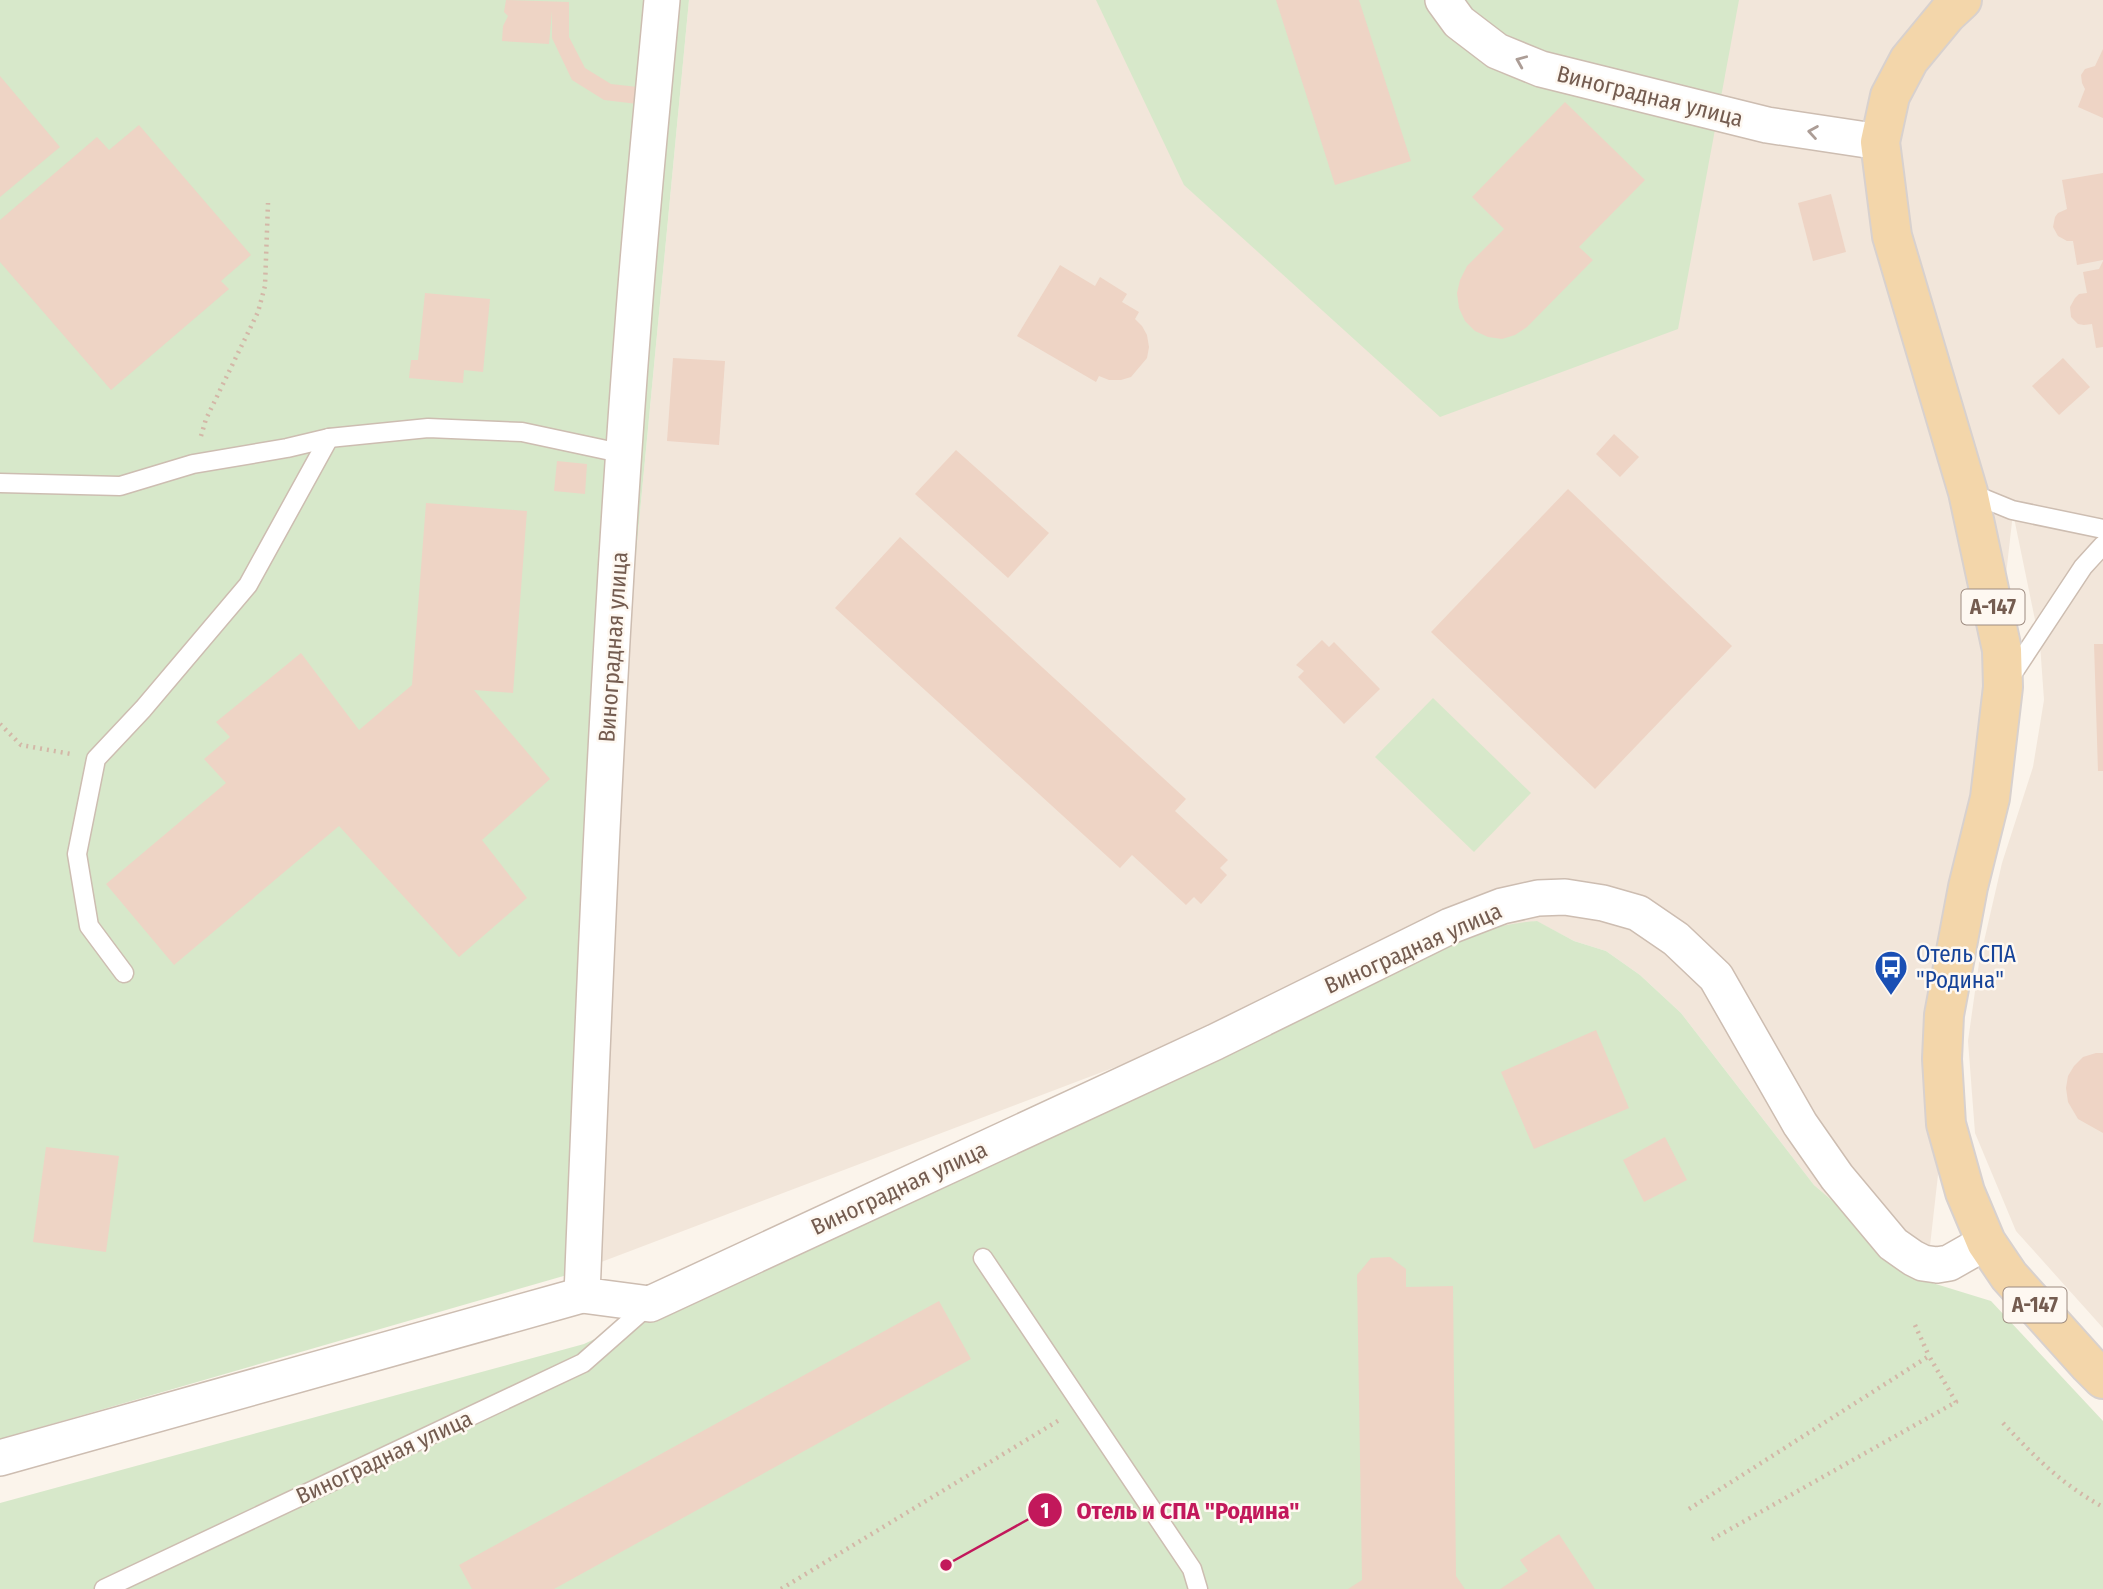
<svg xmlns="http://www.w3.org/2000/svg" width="2103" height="1589" viewBox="0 0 2103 1589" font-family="'Fira Sans Condensed',sans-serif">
	<rect width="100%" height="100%" fill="#fbf4eb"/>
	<!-- residential -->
	<path fill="#f2e6da" d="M689,0H2103V1328L2016,1231L1975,1133L1968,1041L1979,963L2002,863L2033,767L2044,700L2040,644L2013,513L1926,1281L1814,1185L1681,1013L1640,975L1606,951L1574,941L1536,921L1421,951L567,1275Z"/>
	<!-- green -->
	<g fill="#d7e8ca">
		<path d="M0,0H689L567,1275L0,1439Z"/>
		<path d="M1096,0H1739L1678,329L1440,417L1184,185Z"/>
		<path d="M1433,698L1531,793L1474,852L1375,757Z"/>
		<path d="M1537,921L1574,941L1606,951L1640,975L1681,1013L1814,1185L1926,1281L1991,1301L2103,1421V1589H0V1503L584,1344L1421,951C1460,937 1496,924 1537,921Z"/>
	</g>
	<!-- building -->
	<g fill="#eed4c5">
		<path d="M506,0L569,2V37L585,68L611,84L647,88L646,105L604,100L572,80L552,38V11L549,44L502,41L503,26L508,16L504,12Z"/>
		<path d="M1276,0H1359L1411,161L1335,185Z"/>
		<path d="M2103,49V118L2078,107L2085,89L2082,83L2081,75L2085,69L2095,66Z"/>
		<path d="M0,76L60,147L0,197Z"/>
		<path d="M1565,102L1645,180L1579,247L1593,260L1527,327L1515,335L1502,339L1488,337L1475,331L1465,321L1459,308L1457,293L1460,280L1467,266L1504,229L1472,197Z"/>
		<path d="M139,125L251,255L221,281L229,289L111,390L0,262V220L97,137L109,150Z"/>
		<path d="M2103,173V260L2077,265L2073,241H2067L2058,236L2053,227L2055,217L2058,213L2067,209L2062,180Z"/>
		<path d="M1831,194L1846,252L1813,261L1798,203Z"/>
		<path d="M2103,261V347L2096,348L2092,324L2084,325L2078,324L2071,317L2070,307L2075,298L2079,294L2087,293L2083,272L2099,269Z"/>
		<path d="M1060,265L1095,286L1100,277L1127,294L1122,302L1139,312L1135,319L1142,326L1147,335L1149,347L1147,358L1131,377L1121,380H1109L1099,376L1096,382L1017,336Z"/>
		<path d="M425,293L490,299L483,372L464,370L463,383L409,378L411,360H418Z"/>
		<path d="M673,358L725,361L719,445L667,441Z"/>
		<path d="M2063,358L2090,387L2059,415L2032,386Z"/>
		<path d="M1614,434L1639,457L1620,477L1596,454Z"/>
		<path d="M956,450L1049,533L1008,578L915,494Z"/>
		<path d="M557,461L587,464L585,494L554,491Z"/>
		<path d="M1568,489L1732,646L1595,789L1431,632Z"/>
		<path d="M426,503L527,511L513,693L474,690L550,779L482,840L527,898L459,957L339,826L174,965L106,884L226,783L204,759L230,737L216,722L301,653L359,730L412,685Z"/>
		<path d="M900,537L1186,799L1175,811L1228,860L1220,868L1227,875L1201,904L1194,897L1186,905L1132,855L1120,868L835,608Z"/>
		<path d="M1322,640L1329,647L1334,642L1380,689L1344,724L1298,677L1304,671L1296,665Z"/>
		<path d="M2094,644H2103V771H2098Z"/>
		<path d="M1596,1030L1629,1108L1534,1149L1501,1072Z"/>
		<path d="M2096,1053H2103V1133L2078,1119L2068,1102L2066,1088L2068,1076L2074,1066L2083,1057Z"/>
		<path d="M1665,1137L1687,1180L1644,1202L1623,1160Z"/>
		<path d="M46,1147L119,1156L106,1252L33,1242Z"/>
		<path d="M1390,1257L1406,1269V1287L1453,1286L1456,1576L1465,1589H1348L1362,1580L1357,1275L1371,1258Z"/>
		<path d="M939,1301L971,1359L554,1589H472L459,1565Z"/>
		<path d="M1559,1534L1595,1589H1500L1528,1571L1520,1560Z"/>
	</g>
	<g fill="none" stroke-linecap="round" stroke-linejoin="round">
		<defs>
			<g id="service">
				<path d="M0,483L120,486L193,464L287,448L329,438L428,428L522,432L625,454"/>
				<path d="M1968,492L2012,510L2103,529"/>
				<path d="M2009,679L2083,567L2103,545"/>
				<path d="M124,973L89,926L77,854L96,759L143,709L248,585L329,438"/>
				<path d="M983,1258L1192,1569L1198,1589"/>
				<path d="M104,1589L583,1363L650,1304"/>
			</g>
			<g id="minor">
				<path d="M662,0C652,108 641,216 633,325C608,648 595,971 582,1295L650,1304L1215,1042L1450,926L1502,906L1538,898L1565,897L1603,903L1638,913L1676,939L1716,977L1800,1124L1837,1177L1893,1244L1913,1258L1923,1263L1937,1265L1949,1263L1986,1242"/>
				<path d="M1443,0L1459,22L1497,51L1541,69L1767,125L1880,142"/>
				<path d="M0,1458L582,1295"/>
			</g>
			<path id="primary" d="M1962,0L1947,14L1909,60L1890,96L1880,142L1892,236L1968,492L2002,650L2003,687L1990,798L1968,887L1944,1015L1942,1059L1946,1124L1965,1192L1986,1242L2009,1276L2089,1365L2103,1379"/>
		</defs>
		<!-- service casing -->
		<use href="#service" stroke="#cdbdb1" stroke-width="21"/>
		<!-- minor casing -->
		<use href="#minor" stroke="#cdbdb1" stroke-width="38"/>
		<!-- primary casing -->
		<use href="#primary" stroke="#d8d1ce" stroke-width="42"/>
		<!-- path -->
		<g stroke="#d3b7a7" stroke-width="4.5" stroke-dasharray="2 5" stroke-linecap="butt">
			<path d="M201,436L206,419L258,312L265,286L268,203"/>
			<path d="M0,724L21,745L71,754"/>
			<path d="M1915,1325L1929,1356"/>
			<path d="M2003,1423C2036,1458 2060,1483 2103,1507"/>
			<path d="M1689,1509L1929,1356L1956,1402L1709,1541"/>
			<path d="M781,1589L1061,1419"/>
		</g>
		<!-- service -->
		<use href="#service" stroke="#fff" stroke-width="18"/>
		<!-- minor -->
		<use href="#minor" stroke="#fff" stroke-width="35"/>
		<!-- primary -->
		<use href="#primary" stroke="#f3d6aa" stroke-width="38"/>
	</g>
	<!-- one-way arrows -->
	<defs><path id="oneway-chevron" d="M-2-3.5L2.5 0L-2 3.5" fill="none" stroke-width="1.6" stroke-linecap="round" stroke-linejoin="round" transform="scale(1.75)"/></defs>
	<g stroke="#ac9d96">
		<use href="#oneway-chevron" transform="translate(1521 61) rotate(-157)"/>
		<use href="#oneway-chevron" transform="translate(1813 132) rotate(-171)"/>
	</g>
	<!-- icons -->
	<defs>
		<symbol id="bus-pin" viewBox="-11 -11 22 30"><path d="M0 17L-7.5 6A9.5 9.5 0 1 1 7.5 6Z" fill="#1a4fb4" stroke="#fef8f1"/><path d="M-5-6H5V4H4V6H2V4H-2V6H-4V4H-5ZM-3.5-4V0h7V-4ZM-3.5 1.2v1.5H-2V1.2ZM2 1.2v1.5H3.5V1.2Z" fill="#fff"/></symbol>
	</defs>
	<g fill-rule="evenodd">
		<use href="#bus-pin" x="1872" y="948" width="38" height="52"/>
	</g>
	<g text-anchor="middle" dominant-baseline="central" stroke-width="5" stroke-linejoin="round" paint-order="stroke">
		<!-- shield labels -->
		<g fill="#fef8f1" stroke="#9d8b80" stroke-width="2">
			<rect x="1961.5" y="589.5" width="63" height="35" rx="5"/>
			<rect x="2003.5" y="1287.5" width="63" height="35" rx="5"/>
		</g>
		<g font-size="21" font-weight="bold" fill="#745c50">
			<text x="1993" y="607">А-147</text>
			<text x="2035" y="1305">А-147</text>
		</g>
		<!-- street labels -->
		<g font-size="23" fill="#745c50" stroke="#fef8f1">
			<text transform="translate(1650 96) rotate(14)">Виноградная улица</text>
			<text transform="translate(613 647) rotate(-86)">Виноградная улица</text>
			<text transform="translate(1413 948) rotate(-24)">Виноградная улица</text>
			<text transform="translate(899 1188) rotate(-25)">Виноградная улица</text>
			<text transform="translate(384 1457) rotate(-25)">Виноградная улица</text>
		</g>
		<!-- transit labels -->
		<g font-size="23" fill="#164399" stroke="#fef8f1" text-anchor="start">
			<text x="1916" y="954">Отель СПА<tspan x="1916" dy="26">"Родина"</tspan></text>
		</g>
	</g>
	<!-- callouts -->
	<path fill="none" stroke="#c2185b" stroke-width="2.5" d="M946 1565L1045 1510"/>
	<g fill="#c2185b" stroke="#fef8f1" stroke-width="2.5">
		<circle cx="946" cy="1565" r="7"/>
		<circle cx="1045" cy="1510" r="18"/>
	</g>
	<g font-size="21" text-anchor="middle" font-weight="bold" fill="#fff">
		<text x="1045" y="1518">1</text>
	</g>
	<g font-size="24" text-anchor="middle" font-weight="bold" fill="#c2185b" stroke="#fef8f1" stroke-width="5" stroke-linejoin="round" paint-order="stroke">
		<text x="1188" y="1519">Отель и СПА "Родина"</text>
	</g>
</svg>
